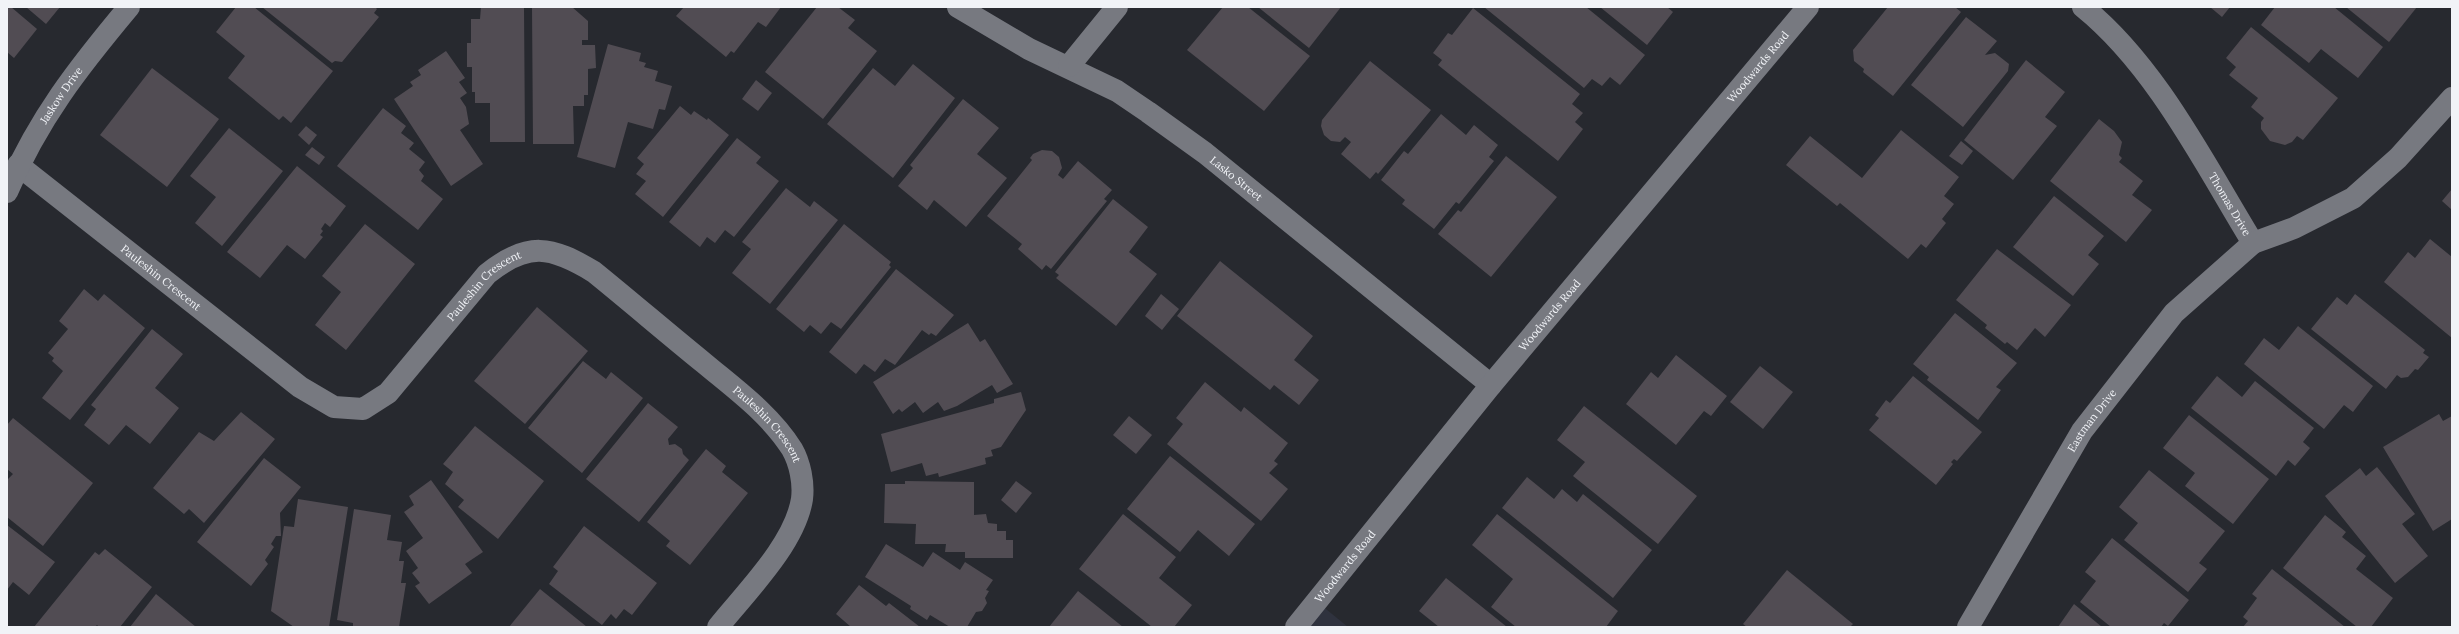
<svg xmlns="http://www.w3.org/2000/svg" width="2459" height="634" viewBox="0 0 2459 634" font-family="Lora,serif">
	<rect width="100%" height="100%" fill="#27292f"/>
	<!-- built -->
	<path fill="#2f323e" d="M1321,605L1348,627H1303Z"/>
	<!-- building -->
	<g fill="#514c53">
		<path d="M7,7H11L37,29L14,58L7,52Z"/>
		<path d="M26,7H60L46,24Z"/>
		<path d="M236,7H254L333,71L291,123L283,116L279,120L228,78L245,56L216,32Z"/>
		<path d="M262,7H375L377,9L374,13L379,17L342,62L335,61L332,63Z"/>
		<path d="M481,7H524L525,142H490V103H475V92H472V67H467V43H471V19H480Z"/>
		<path d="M532,7H572L588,21V40H582V45H595L596,68L588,69V95H584V106H573L574,144H533Z"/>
		<path d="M684,7H781L766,27L758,22L734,53L731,51L726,57L676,16Z"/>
		<path d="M817,7H838L855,20L848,28L877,51L823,119L765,72Z"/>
		<path d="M1223,7H1248L1310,56L1264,111L1187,50Z"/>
		<path d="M1258,7H1341L1309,48Z"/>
		<path d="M1484,7H1586L1645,55L1620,85L1610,77L1602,86L1592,79L1584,88Z"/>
		<path d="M1600,7H1667L1673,12L1647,45Z"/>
		<path d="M1888,7H1955L1961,12L1893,96L1863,72L1864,69L1854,61L1853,50Z"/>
		<path d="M2210,7H2230L2222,17Z"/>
		<path d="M2275,7H2334L2383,47L2358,78L2321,49L2309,63L2261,25Z"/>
		<path d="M2346,7H2417L2389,42Z"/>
		<path d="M1473,8L1580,94L1572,104L1583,113L1575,122L1583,129L1558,161L1438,65L1442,60L1433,53L1448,33L1452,35Z"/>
		<path d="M1966,17L1997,41L1985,55L1995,53L2009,64L2008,71L1963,127L1911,85Z"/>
		<path d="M2251,27L2338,98L2303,140L2297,136L2292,142L2285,145L2270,141L2261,129V122L2264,118L2251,107L2258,98L2229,75L2236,67L2226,58Z"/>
		<path d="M608,44L641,53L639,61L646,63L644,67L658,71L655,81L672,86L665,110L659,109L653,129L628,122L615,168L577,157Z"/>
		<path d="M446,51L465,78L459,82L467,93L460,98L466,107L469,124L460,130L483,164L451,186L394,99L413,86L410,82L421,75L418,70Z"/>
		<path d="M2026,60L2065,92L2045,117L2057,126L2013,180L1964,140Z"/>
		<path d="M1370,61L1431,110L1378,174L1376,172L1370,179L1341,154L1351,142L1345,137L1340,142L1331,141L1324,135L1321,126L1322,120Z"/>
		<path d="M913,64L955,98L893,178L827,124L873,68L895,86Z"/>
		<path d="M152,68L219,119L167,187L100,135Z"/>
		<path d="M756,80L772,93L758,111L742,99Z"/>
		<path d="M963,99L999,128L977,154L1007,178L966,227L934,200L927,210L898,186L913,168L910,165Z"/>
		<path d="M680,106L691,115L694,111L707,120L708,118L729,135L663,217L635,194L646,181L636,174L644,164L637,158Z"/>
		<path d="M383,108L406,126L401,133L414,143L409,149L425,162L419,170L424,176L421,181L443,199L418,230L337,166Z"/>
		<path d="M1441,114L1466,135L1474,125L1498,145L1489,157L1494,161L1459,204L1456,202L1434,229L1402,204L1405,200L1381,180L1404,151L1408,154Z"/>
		<path d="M2099,119L2114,131L2122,142L2119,155L2122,158L2119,162L2143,181L2132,195L2152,210L2126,242L2050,181Z"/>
		<path d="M306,126L317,135L309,145L298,135Z"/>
		<path d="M229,128L283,171L222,246L195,223L216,197L190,176Z"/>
		<path d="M1901,130L1959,177L1944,196L1954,204L1942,219L1946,223L1926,248L1921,244L1908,259L1840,203L1837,206L1786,165L1810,136L1862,178Z"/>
		<path d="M737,138L761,157L756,163L779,181L734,237L725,230L715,243L707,237L700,247L669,222Z"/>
		<path d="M1961,141L1973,151L1962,165L1949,156Z"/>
		<path d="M312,147L325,157L319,165L305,155Z"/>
		<path d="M1042,150L1052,151L1059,157L1062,168L1058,175L1063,179L1078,161L1112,190L1104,199L1107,201L1051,269L1046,265L1042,270L1018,249L1022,244L987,216L1032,160L1030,158L1033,154Z"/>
		<path d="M1506,156L1557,197L1491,277L1438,234L1458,210L1461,212Z"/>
		<path d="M297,166L346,206L330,227L325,223L321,229L323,231L320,235L323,237L305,259L287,245L260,278L227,252Z"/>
		<path d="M786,188L810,207L814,201L838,220L770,304L732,273L751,249L742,242Z"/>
		<path d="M2452,189V210L2442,201Z"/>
		<path d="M2054,196L2104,236L2088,255L2099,264L2073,296L2013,247Z"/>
		<path d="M1113,199L1148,227L1129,252L1157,274L1116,326L1056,278L1059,275L1055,272Z"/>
		<path d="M365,224L415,264L346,350L315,325L341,292L322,276Z"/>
		<path d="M844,224L891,262L889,265L891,267L841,329L831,322L821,334L810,325L804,332L776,309Z"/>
		<path d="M2430,239L2452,257V338L2384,282L2408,252L2415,258Z"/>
		<path d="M1997,249L2071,305L2045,337L2035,328L2017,350L2007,342L2005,344L1985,328L1987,325L1956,300Z"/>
		<path d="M1220,261L1313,336L1294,360L1319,380L1299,405L1274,385L1270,390L1177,316Z"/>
		<path d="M896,269L954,315L936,336L931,333L929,335L922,330L895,365L885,359L875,372L864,364L856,374L829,352Z"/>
		<path d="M84,289L98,301L104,294L145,328L70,420L42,398L63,371L52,361L54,358L48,353L68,329L59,321Z"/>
		<path d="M1161,294L1179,309L1162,330L1145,316Z"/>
		<path d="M2355,294L2425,350L2423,353L2429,357L2418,370L2415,369L2408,377L2401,378L2397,375L2386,389L2311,329L2337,297L2347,305Z"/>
		<path d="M537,307L588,351L525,424L474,381Z"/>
		<path d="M1955,313L2017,363L1996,387L2001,390L1978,420L1927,380L1929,377L1913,364Z"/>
		<path d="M968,323L980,342L985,339L1013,384L997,393L992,385L957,406L944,411L938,402L923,413L915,402L902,412L899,409L893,414L873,382Z"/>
		<path d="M2298,326L2373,386L2353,412L2344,405L2324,429L2244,364L2264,338L2279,350Z"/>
		<path d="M152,329L183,354L155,388L179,408L150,444L126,425L109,445L84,425L96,409L91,405Z"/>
		<path d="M1676,355L1727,396L1711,416L1704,411L1676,445L1626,404L1651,372L1658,378Z"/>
		<path d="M583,361L606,379L611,372L643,398L582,473L528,428Z"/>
		<path d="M1760,366L1793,392L1763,429L1730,402Z"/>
		<path d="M1913,376L1982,432L1957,461L1954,459L1951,462L1953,464L1936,485L1869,430L1879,418L1875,415L1886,400L1890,403Z"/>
		<path d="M2217,376L2242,397L2255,381L2314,428L2303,442L2310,448L2295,466L2288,460L2276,476L2191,408Z"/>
		<path d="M1205,382L1241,412L1244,407L1288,443L1274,461L1278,464L1269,473L1288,489L1261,521L1167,444L1183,424L1176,418Z"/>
		<path d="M1021,392L1026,410L1001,447L991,450L993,456L985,458L986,464L939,477L938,473L926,476L922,463L891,472L881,434L994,403V399Z"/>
		<path d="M648,403L678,427L668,439L669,445L675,444L682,449L683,454L689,460L639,522L586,479Z"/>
		<path d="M1584,406L1697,496L1658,544L1573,476L1585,462L1557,440Z"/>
		<path d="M241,412L275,439L204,523L189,509L184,514L153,488L199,432L214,441Z"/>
		<path d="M2439,414L2443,421L2452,416V519L2433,531L2383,447Z"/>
		<path d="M2189,415L2269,479L2233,524L2185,486L2195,473L2163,448Z"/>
		<path d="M1129,416L1152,435L1136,454L1113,435Z"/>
		<path d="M13,418L93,483L43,546L7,517V480L13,474L7,469V425Z"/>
		<path d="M475,426L544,481L498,539L458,507L464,500L445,484L453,472L443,464Z"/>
		<path d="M706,449L726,466L722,472L748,493L690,565L666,546L670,541L647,522Z"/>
		<path d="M1170,456L1255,524L1229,556L1198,530L1180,552L1127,509Z"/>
		<path d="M264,458L301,487L280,513L281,536H276L271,544L274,547L265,560L268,564L251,586L197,542Z"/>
		<path d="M2377,467L2415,514L2402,524L2428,556L2395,583L2325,496L2360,468L2366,476Z"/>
		<path d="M2149,470L2225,531L2199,563L2207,569L2188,592L2124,540L2138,523L2119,507Z"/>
		<path d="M1527,477L1554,499L1562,489L1577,502L1583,494L1652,550L1613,598L1502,508Z"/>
		<path d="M431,480L483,552L465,564L472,573L429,604L415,586L420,583L412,573L418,568L406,551L423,538L404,512L414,505L409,496Z"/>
		<path d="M905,481L974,482V515L986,514L988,523L997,524V531H1006V540H1013V558H965V552H945L946,544H915L916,524L884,523L885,484H905Z"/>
		<path d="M1016,481L1032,493L1016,513L1001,500Z"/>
		<path d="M298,499L348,507L329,627H294L271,611L284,526L294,527Z"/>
		<path d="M354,509L391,515L387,540L402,542L399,561H404L401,583H406L399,627H353V623L337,620Z"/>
		<path d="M1123,514L1176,557L1159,578L1192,605L1174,627H1152L1079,569Z"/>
		<path d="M1497,514L1618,611L1606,627H1516L1491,607L1513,579L1472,545Z"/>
		<path d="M2325,515L2346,532L2342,537L2366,556L2356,569L2393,598L2371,627H2357L2283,568Z"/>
		<path d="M7,525L55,562L29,595L13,582L7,590Z"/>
		<path d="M584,526L657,583L632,615L624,609L616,619L611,614L602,625L549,584L558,571L553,567Z"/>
		<path d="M2112,538L2189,600L2168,626L2164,623L2161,627H2111L2080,602L2096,581L2085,572Z"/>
		<path d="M886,544L923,567L933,552L960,570L965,562L993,580L986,590L989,591L985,598L987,603L982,611L976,612L967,627H950L930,615L927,620L910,609L911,606L865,577Z"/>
		<path d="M105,549L152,587L120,627H99L97,625L95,627H34L95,552L99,555Z"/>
		<path d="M2272,569L2345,627H2243L2248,621L2243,617L2257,598L2252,594Z"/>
		<path d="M1787,570L1853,624L1850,627H1747L1743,624Z"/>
		<path d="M1446,578L1507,627H1439L1419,611Z"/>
		<path d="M859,585L886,606L889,603L920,627H851L836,614Z"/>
		<path d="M540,589L587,627H509Z"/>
		<path d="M1078,591L1123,627H1049Z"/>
		<path d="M156,594L196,627H130Z"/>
		<path d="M2074,604L2102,627H2058Z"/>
	</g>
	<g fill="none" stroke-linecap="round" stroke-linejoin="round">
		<!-- minor -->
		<g stroke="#777980" stroke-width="22">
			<path id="s1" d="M958,7L1029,49L1117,91L1148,112L1205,153L1491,385"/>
			<path id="s2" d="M2083,7C2156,66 2204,163 2253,243"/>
			<path d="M1069,66L1117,7"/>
			<path id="s3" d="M18,165L300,387L334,407L363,409L388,393L487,274C528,241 551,246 594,272C631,302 667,333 704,363C735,389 770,414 792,449C800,463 804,483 802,499C795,544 746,592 718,627"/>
			<path id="s4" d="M7,192C38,119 78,68 129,7"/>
			<path id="s5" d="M1296,627L1491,385L1808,7"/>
			<path id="s6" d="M1968,627L2082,431L2174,313L2253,243L2294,228L2353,198L2398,158L2452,98"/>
		</g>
	</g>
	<g text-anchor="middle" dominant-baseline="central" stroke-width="3.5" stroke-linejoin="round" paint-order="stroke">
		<!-- street labels -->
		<g font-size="11" fill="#f1f3f7" stroke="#1e1f26">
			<text stroke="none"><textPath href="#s5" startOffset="726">Woodwards Road</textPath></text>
			<text stroke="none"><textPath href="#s4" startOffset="111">Jaskow Drive</textPath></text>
			<text stroke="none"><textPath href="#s1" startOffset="328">Lasko Street</textPath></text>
			<text stroke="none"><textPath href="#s2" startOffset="247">Thomas Drive</textPath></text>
			<text stroke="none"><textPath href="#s3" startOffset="182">Pauleshin Crescent</textPath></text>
			<text stroke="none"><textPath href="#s3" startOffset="602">Pauleshin Crescent</textPath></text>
			<text stroke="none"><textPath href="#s5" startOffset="402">Woodwards Road</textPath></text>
			<text stroke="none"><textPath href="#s6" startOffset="241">Eastman Drive</textPath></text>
			<text stroke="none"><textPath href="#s3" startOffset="961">Pauleshin Crescent</textPath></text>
			<text stroke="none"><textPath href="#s5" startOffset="78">Woodwards Road</textPath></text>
		</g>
	</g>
	<!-- border -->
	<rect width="2459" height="634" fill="none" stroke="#f1f3f7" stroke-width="16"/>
</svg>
